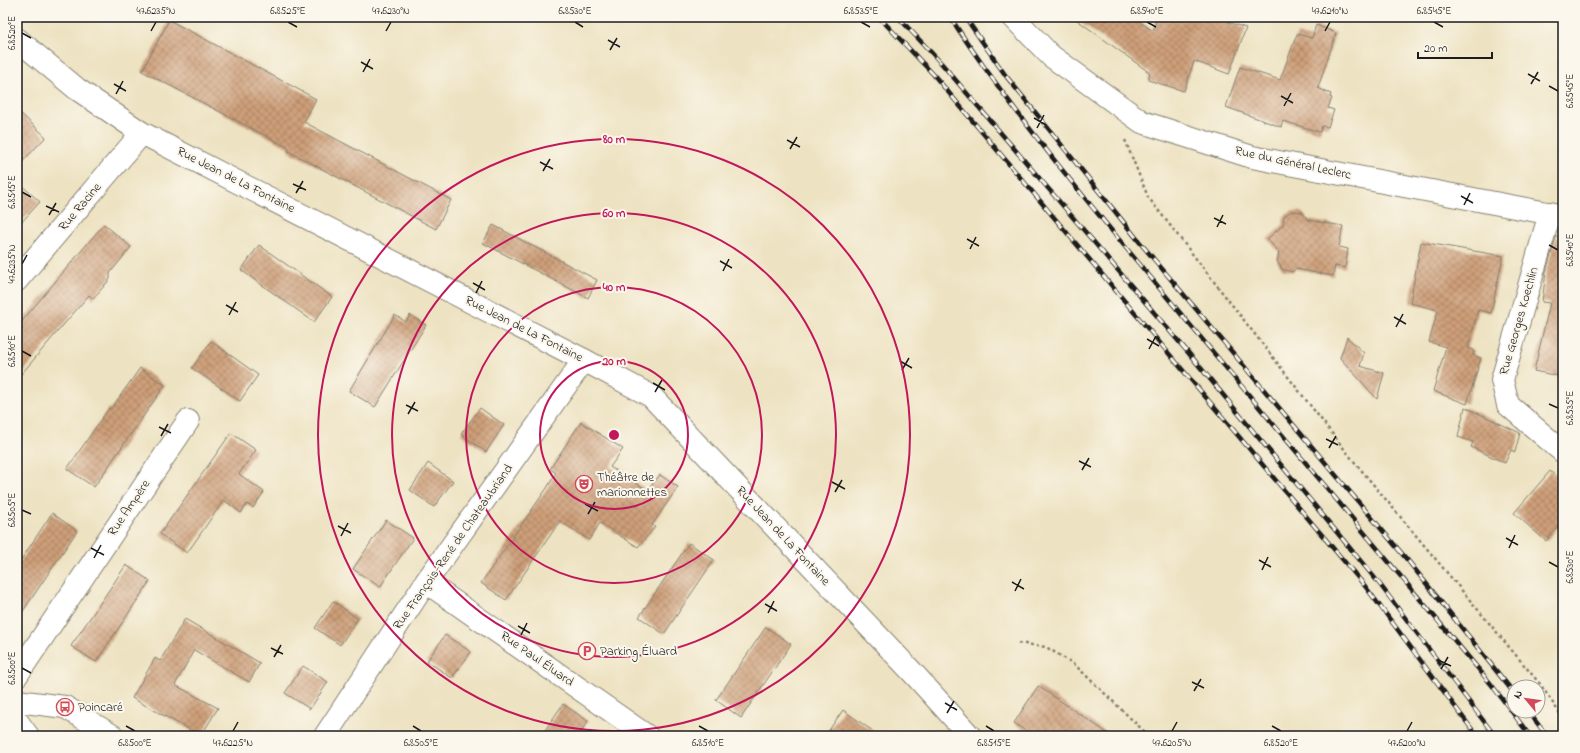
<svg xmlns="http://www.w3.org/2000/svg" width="1580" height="753" viewBox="0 0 1580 753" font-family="'Indie Flower',sans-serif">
	<defs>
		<pattern id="building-cross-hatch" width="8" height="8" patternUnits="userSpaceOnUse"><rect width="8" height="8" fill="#ce9f79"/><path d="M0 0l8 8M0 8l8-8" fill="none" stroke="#a68162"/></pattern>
	</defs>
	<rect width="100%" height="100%" fill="#fbf7ec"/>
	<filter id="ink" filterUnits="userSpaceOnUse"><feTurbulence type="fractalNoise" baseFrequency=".025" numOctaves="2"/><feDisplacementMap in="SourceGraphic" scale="8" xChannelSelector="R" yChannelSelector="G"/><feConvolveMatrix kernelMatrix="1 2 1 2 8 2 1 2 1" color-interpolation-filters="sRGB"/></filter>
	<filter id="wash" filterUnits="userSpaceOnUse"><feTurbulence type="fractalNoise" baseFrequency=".012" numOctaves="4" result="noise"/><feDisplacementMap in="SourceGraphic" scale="16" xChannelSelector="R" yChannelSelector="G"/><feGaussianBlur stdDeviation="0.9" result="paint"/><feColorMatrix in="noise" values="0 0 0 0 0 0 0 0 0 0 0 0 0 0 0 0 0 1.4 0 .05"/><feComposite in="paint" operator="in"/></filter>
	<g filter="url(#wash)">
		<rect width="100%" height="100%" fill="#ede2c1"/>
		<g id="blocks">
			<!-- building -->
			<g fill="url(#building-cross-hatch)">
				<path d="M1073,17H1133L1153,31L1157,17H1230L1228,22L1246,28L1229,74L1194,61L1184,91L1148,80L1150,73Z"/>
				<path d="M169,20L316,99L304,122L451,200L436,229L288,151L289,148L142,71Z"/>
				<path d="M1316,25L1336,33L1318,88L1331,94L1330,97L1332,98L1328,108L1334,110L1328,127L1322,126L1320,132L1283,121L1281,127L1226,107L1240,67L1280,80L1297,34L1312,38Z"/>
				<path d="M17,110L46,137L17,167Z"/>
				<path d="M17,181L40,202L17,227Z"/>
				<path d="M1292,211L1302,212L1308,220L1343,226L1339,247L1348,249L1345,268L1335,266L1333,276L1296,269L1292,272L1282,269L1277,261L1279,252L1267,239L1283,225L1284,216Z"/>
				<path d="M104,224L131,247L110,273V279L93,299L89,295L17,379V327Z"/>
				<path d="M493,225L597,280L588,298L483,243Z"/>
				<path d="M1556,237H1563V377L1534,371L1550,303L1542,302L1546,272Z"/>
				<path d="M1421,242L1503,256L1491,313L1478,310L1468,348L1474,350L1473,355L1481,358L1467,404L1433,391L1446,347L1429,342L1438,310L1410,303Z"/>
				<path d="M259,245L332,297L314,322L241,270Z"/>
				<path d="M395,315L406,322L410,315L426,325L375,407L349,391Z"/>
				<path d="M1347,337L1364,353L1360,366L1384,373L1377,399L1340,358Z"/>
				<path d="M211,341L258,375L240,401L192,368Z"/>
				<path d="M140,368L165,385L94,487L67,469L109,408L111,409Z"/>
				<path d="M1465,407L1520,433L1515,452L1511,450L1505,463L1471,447L1473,442L1458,437Z"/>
				<path d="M480,408L504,425L486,452L461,434Z"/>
				<path d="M581,422L623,449L610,467L647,490L660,475L678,487L652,525L655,527L638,547L600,523L589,540L560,521L506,600L481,583L547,488L556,473L550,469Z"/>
				<path d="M231,433L256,450L239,474L264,492L253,508L247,504L241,513L224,500L187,553L160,534Z"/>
				<path d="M428,463L453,481L434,507L410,490Z"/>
				<path d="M1550,471L1563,483V522L1546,541L1514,513Z"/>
				<path d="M52,513L77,531L17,620V566Z"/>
				<path d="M386,520L413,538L380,587L353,569Z"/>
				<path d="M689,543L714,560L664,634L639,617Z"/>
				<path d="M126,565L150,581L96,662L71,646Z"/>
				<path d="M333,601L358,619L340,645L315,628Z"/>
				<path d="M185,619L260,663L249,682L194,650L175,685L218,708L201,736L132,698L155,658L160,661Z"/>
				<path d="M766,627L791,644L741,718L716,700Z"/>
				<path d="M445,635L471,652L452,678L427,661Z"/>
				<path d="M303,666L328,682L310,709L285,693Z"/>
				<path d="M1038,686L1112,736H1033L1014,723Z"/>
				<path d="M563,704L588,721L578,736H541Z"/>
				<path d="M843,710L880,736H825Z"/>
			</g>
		</g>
	</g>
	<g filter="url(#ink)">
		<use href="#blocks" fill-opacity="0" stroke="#847f6e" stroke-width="1"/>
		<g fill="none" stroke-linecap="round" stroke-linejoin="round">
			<defs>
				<g id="minor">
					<path d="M1013,17L1051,56L1142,122L1252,157L1563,216"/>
					<path d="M17,39L77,89L142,133L584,360L651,396L914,674L970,736"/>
					<path d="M1550,213L1502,380L1508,405L1563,452"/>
					<path d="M17,280L142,133"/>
					<path d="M426,582L647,736"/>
					<path d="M17,675L188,421"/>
					<path d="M17,701L65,707L113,736"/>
					<path d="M17,721L28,736"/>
					<path d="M325,736L426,582L584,360"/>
				</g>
			</defs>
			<!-- minor casing -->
			<use href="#minor" stroke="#847f6e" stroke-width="24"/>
			<!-- path -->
			<g stroke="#847f6e" stroke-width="2.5" stroke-dasharray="3 3" stroke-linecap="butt">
				<path d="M1125,140L1148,197L1352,459L1540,684L1563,718"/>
				<path d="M1018,643L1046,647L1074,664L1149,736"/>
			</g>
			<!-- minor -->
			<use href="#minor" stroke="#fff" stroke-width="22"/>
			<defs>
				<g id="rail">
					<path d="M879,17L933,74L1365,586L1477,736"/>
					<path d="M898,17L942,64L1186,350L1378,582L1495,736"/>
					<path d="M950,17C1020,124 1104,221 1186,320C1288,441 1389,563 1491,684L1530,736"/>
					<path d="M965,17L1006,76L1142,245L1409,562L1514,693"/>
					<path d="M1528,711L1547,736"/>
				</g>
			</defs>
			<!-- rail casing -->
			<use href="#rail" stroke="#1c1c1c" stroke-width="4.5"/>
			<!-- rail -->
			<use href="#rail" stroke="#fbf7ec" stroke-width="3" stroke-dasharray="9" stroke-linecap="butt"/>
		</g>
	</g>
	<!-- ticks -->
	<path fill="none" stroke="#1c1c1c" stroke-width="1.5" d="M288,22L297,27M575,22L583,27M861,22L870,27M1147,22L1156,27M1434,22L1443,27M151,31L156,22M386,31L391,22M1325,31L1330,22M22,33L31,38M608,40L620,47M610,50L617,38M361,62L373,69M363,72L370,59M1528,74L1540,81M114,84L126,91M1531,84L1538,72M1549,86L1558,91M116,94L123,81M1281,96L1293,103M1284,106L1291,93M1034,118L1046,125M1037,128L1044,115M787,140L800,147M790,149L797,137M540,162L553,169M543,171L550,159M293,184L306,190M22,192L31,197M296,193L303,181M1461,196L1473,203M1464,205L1470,193M46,206L59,212M49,215L56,203M1214,218L1226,224M1217,227L1223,215M967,239L979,246M1549,245L1558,250M970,249L976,237M720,261L732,268M22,264L27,255M723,271L729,259M473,283L485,290M476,293L482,281M226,305L238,312M229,315L236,302M1394,317L1406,324M1396,327L1403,314M1147,339L1159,346M1149,349L1156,336M22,351L31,356M900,361L912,368M902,370L909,358M653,383L665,390M655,392L662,380M1549,404L1558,408M406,405L418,411M408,414L415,402M159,427L171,433M161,436L168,424M1326,439L1338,445M1329,448L1336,436M1079,461L1091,467M1082,470L1089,458M832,482L845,489M835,492L842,480M585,504L598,511M22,510L31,514M588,514L595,502M338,526L351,533M341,536L348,523M1506,538L1518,545M91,548L104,555M1509,548L1515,535M94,558L101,545M1259,560L1271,567M1549,562L1558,567M1262,570L1268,557M1012,582L1024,589M1015,591L1021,579M765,604L777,611M768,613L774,601M518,626L530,633M521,635L527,623M271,648L283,654M274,657L281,645M1438,660L1451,666M22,668L31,673M1441,669L1448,657M1192,682L1204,688M1194,691L1201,679M945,703L957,710M947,713L954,701M126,726L135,731M413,726L421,731M699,726L708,731M986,726L994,731M1272,726L1281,731M233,731L238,722M1172,731L1177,722M1407,731L1412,722"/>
	<!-- distance rings -->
	<g fill="none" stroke="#c2185b" stroke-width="2">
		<circle cx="614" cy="435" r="74"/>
		<circle cx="614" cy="435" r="148"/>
		<circle cx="614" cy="435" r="222"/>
		<circle cx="614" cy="435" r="296"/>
	</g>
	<!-- icons -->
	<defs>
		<symbol id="theatre-ring" viewBox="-11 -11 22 22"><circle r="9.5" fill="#fbf7ec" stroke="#d1495b" stroke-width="1.5"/><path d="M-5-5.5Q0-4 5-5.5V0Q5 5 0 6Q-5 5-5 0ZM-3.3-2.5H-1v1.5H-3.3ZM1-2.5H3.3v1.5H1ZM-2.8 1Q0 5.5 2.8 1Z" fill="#d1495b"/></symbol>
		<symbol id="parking-ring" viewBox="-11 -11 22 22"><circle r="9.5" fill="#fbf7ec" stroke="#d1495b" stroke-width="1.5"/><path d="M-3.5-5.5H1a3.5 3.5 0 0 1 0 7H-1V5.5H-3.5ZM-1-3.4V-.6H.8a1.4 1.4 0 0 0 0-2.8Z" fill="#d1495b"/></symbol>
		<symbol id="bus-ring" viewBox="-11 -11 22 22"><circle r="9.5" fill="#fbf7ec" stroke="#d1495b" stroke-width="1.5"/><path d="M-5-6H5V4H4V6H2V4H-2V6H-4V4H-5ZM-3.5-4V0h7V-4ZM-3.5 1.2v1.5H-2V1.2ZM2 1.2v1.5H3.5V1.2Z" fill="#d1495b"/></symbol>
	</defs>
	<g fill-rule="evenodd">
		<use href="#theatre-ring" x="574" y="474" width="20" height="20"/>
		<use href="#parking-ring" x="577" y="641" width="20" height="20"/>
		<use href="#bus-ring" x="55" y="697" width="20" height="20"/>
	</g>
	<g text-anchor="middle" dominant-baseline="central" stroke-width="4" stroke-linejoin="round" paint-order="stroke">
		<!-- street labels -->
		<g font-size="13" fill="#1c1c1c" stroke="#fbf7ec">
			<text transform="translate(1293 163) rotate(12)">Rue du Général Leclerc</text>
			<text transform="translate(236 180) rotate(27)">Rue Jean de La Fontaine</text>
			<text transform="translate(80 207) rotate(-50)">Rue Racine</text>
			<text transform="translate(1519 321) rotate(-74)">Rue Georges Koechlin</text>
			<text transform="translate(524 329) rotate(27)">Rue Jean de La Fontaine</text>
			<text transform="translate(129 508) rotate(-56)">Rue Ampère</text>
			<text transform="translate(783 536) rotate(47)">Rue Jean de La Fontaine</text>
			<text transform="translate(453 547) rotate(-55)">Rue François-René de Chateaubriand</text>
			<text transform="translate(537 659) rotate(35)">Rue Paul Éluard</text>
		</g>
		<!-- poi labels -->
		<g font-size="13" fill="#1c1c1c" stroke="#fbf7ec" text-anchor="start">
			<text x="597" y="477">Théâtre de<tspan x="597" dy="15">marionnettes</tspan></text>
			<text x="600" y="651">Parking Éluard</text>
			<text x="78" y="707">Poincaré</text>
		</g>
	</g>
	<circle cx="614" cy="435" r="6" fill="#c2185b" stroke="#fbf7ec" stroke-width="2"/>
	<g font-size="12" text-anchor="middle" font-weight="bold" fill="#c2185b" stroke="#fbf7ec" stroke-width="4" stroke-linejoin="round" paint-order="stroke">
		<text x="614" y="143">80 m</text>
		<text x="614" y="217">60 m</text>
		<text x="614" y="291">40 m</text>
		<text x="614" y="365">20 m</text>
	</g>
	<!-- margin -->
	<rect width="1580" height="753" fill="none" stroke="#fbf7ec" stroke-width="44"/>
	<!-- north arrow -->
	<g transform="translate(1526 699) rotate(299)"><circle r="19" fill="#fbf7ec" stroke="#a29f99"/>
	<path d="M0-3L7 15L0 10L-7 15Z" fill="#d1495b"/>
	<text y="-6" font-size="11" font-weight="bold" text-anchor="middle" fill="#1c1c1c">N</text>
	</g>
	<!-- scale -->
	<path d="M1418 52v6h74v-6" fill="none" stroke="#1c1c1c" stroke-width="2"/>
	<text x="1424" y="52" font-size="12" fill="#1c1c1c" stroke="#fbf7ec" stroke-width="3" paint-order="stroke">20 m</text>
	<rect x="22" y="22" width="1536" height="709" fill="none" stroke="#1c1c1c" stroke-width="1.5"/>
	<g font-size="10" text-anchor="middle" fill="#1c1c1c">
		<text x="156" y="14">47.6235°N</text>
		<text x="288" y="14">6.8525°E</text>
		<text x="391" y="14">47.6230°N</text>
		<text x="575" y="14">6.8530°E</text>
		<text x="861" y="14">6.8535°E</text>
		<text x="1147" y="14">6.8540°E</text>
		<text x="1330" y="14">47.6210°N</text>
		<text x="1434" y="14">6.8545°E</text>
		<text transform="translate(11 33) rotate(-90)" y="4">6.8520°E</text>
		<text transform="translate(1569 91) rotate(-90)" y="4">6.8545°E</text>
		<text transform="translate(11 192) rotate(-90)" y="4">6.8515°E</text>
		<text transform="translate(1569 250) rotate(-90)" y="4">6.8540°E</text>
		<text transform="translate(11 264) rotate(-90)" y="4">47.6235°N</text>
		<text transform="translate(11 351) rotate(-90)" y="4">6.8510°E</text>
		<text transform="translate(1569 408) rotate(-90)" y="4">6.8535°E</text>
		<text transform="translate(11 510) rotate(-90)" y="4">6.8505°E</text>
		<text transform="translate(1569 567) rotate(-90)" y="4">6.8530°E</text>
		<text transform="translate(11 668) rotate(-90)" y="4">6.8500°E</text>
		<text x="135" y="746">6.8500°E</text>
		<text x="233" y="746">47.6225°N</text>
		<text x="421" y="746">6.8505°E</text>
		<text x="708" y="746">6.8510°E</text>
		<text x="994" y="746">6.8515°E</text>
		<text x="1172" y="746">47.6205°N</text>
		<text x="1281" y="746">6.8520°E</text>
		<text x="1407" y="746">47.6200°N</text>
	</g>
</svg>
